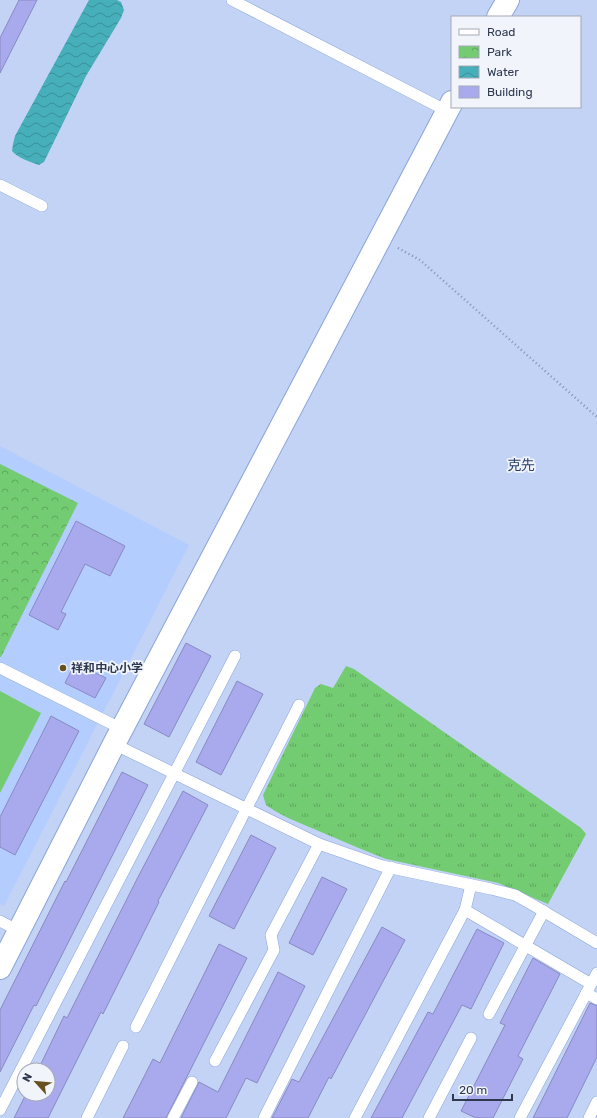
<svg xmlns="http://www.w3.org/2000/svg" width="597" height="1118" viewBox="0 0 597 1118" font-family="Rubik,'Noto Sans SC',sans-serif">
	<defs>
		<pattern id="grass-tufts" width="24" height="20" patternUnits="userSpaceOnUse"><rect width="24" height="20" fill="#73cc71"/><path d="M3 7l-1-3M5 7V3M7 7l1-3M15 17l-1-3M17 17v-4M19 17l1-3" fill="none" stroke="#5fa75f"/></pattern>
		<pattern id="park-crowns" width="20" height="18" patternUnits="userSpaceOnUse"><rect width="20" height="18" fill="#73cc71"/><path d="M2 6a3 3 0 1 1 6 0M12 15a3 3 0 1 1 6 0" fill="none" stroke="#5fa75f"/></pattern>
		<pattern id="water-waves" width="16" height="10" patternUnits="userSpaceOnUse"><rect width="16" height="10" fill="#46afb9"/><path d="M0 5q4-4 8 0t8 0" fill="none" stroke="#3b8f99"/></pattern>
	</defs>
	<rect width="100%" height="100%" fill="#c2d3f5"/>
	<!-- built -->
	<path fill="#b3cdfe" d="M0,446L189,545L4,906L0,904Z"/>
	<!-- grass -->
	<path fill="url(#grass-tufts)" d="M346,666L354,669L581,828L586,834L548,904L498,883L386,859L361,849L288,818L275,811L266,805L263,795L315,688L321,684L333,688Z"/>
	<!-- park -->
	<path fill="url(#park-crowns)" d="M0,464L78,503L1,657H0Z"/>
	<!-- pitch -->
	<path fill="#73cc71" d="M0,691L41,713L0,793Z"/>
	<!-- water -->
	<path fill="url(#water-waves)" d="M89,0H117L121,2L124,10L121,18L86,76L44,162L39,165C30,162 18,158 12,151L13,144L15,136Z"/>
	<!-- building -->
	<g fill="#a9aaed" stroke="#8989c2">
		<path d="M19,0H37L0,73V38Z"/>
		<path d="M76,521L125,546L110,576L85,564L61,612L66,614L58,630L29,615Z"/>
		<path d="M186,643L211,656L169,737L144,724Z"/>
		<path d="M75,663L106,678L95,698L65,683Z"/>
		<path d="M237,681L263,694L221,775L196,762Z"/>
		<path d="M51,716L79,731L15,855L0,847V817Z"/>
		<path d="M122,772L148,785L36,1006L34,1005L0,1072V1010L65,881L66,882Z"/>
		<path d="M183,791L208,805L158,901L159,902L103,1014L101,1012L48,1118H14L26,1094H48V1070H38L64,1016L67,1018L137,879Z"/>
		<path d="M251,835L276,848L234,929L209,916Z"/>
		<path d="M322,877L347,889L313,955L289,943Z"/>
		<path d="M382,927L405,940L331,1079L329,1077L308,1118H272L292,1079L299,1082Z"/>
		<path d="M477,929L504,943L471,1009L462,1005L402,1118H371L428,1012L433,1014Z"/>
		<path d="M219,944L247,958L166,1118H123L153,1059L160,1063Z"/>
		<path d="M533,958L560,974L518,1056L523,1059L493,1118H476L461,1111L505,1025L500,1023Z"/>
		<path d="M278,972L305,986L257,1083L246,1078L226,1118H181L199,1082L218,1092Z"/>
		<path d="M590,1003L597,1006V1057L567,1118H533Z"/>
	</g>
	<g fill="none" stroke-linecap="round" stroke-linejoin="round">
		<defs>
			<g id="service">
				<path d="M232,0L447,111"/>
				<path d="M0,185L42,206"/>
				<path d="M0,668L122,729"/>
				<path d="M114,744L319,844L382,866L491,889L515,895L533,905L597,943"/>
				<path d="M465,910L591,984"/>
				<path d="M0,921L19,931"/>
				<path d="M586,993L597,999"/>
				<path d="M489,1014L544,911"/>
				<path d="M136,1027L299,705"/>
				<path d="M215,1061L274,950L271,935L319,844"/>
				<path d="M0,1110L235,656"/>
				<path d="M87,1118L123,1046"/>
				<path d="M173,1118L192,1082"/>
				<path d="M264,1118L391,867"/>
				<path d="M355,1118L465,910L471,885"/>
				<path d="M429,1118L471,1038"/>
				<path d="M520,1118L597,973"/>
				<path d="M589,1118L597,1102"/>
			</g>
			<g id="minor">
				<path d="M498,17L508,0"/>
				<path d="M0,968L114,744L452,102"/>
			</g>
		</defs>
		<!-- service casing -->
		<use href="#service" stroke="#8aa5db" stroke-width="12"/>
		<!-- minor casing -->
		<use href="#minor" stroke="#8aa5db" stroke-width="24"/>
		<!-- path -->
		<path stroke="#8492b0" stroke-width="2.5" stroke-dasharray="1 3" stroke-linecap="butt" d="M398,248L420,260L597,417"/>
		<!-- service -->
		<use href="#service" stroke="#fff" stroke-width="11"/>
		<!-- minor -->
		<use href="#minor" stroke="#fff" stroke-width="22"/>
	</g>
	<!-- markers -->
	<circle fill="#685121" stroke="#f1f4fa" stroke-width="1.5" cx="63" cy="668" r="4"/>
	<g text-anchor="middle" dominant-baseline="central" stroke-width="3.5" stroke-linejoin="round" paint-order="stroke">
		<!-- poi labels -->
		<g font-size="12" font-weight="bold" fill="#2e3950" stroke="#f1f4fa" text-anchor="start">
			<text x="71" y="668">祥和中心小学</text>
		</g>
		<!-- quarter labels -->
		<g font-size="14" fill="#273d6b" stroke="#f1f4fa">
			<text x="521" y="465">克先</text>
		</g>
	</g>
	<!-- legend -->
	<rect x="451" y="16" width="130" height="92" fill="#f1f4fa" stroke="#a3a9b6"/>
	<rect x="459" y="29" width="20" height="6" fill="#ffffff" stroke="#a3a9b6"/>
	<text x="487" y="36" font-size="12" fill="#2e3950">Road</text>
	<rect x="459" y="46" width="20" height="12" fill="url(#park-crowns)" stroke="#a3a9b6"/>
	<text x="487" y="56" font-size="12" fill="#2e3950">Park</text>
	<rect x="459" y="66" width="20" height="12" fill="url(#water-waves)" stroke="#a3a9b6"/>
	<text x="487" y="76" font-size="12" fill="#2e3950">Water</text>
	<rect x="459" y="86" width="20" height="12" fill="#a9aaed" stroke="#a3a9b6"/>
	<text x="487" y="96" font-size="12" fill="#2e3950">Building</text>
	<!-- north arrow -->
	<g transform="translate(36 1082) rotate(297)"><circle r="19" fill="#f1f4fa" stroke="#a3a9b6"/>
	<path d="M0-3L7 15L0 10L-7 15Z" fill="#685121"/>
	<text y="-6" font-size="11" font-weight="bold" text-anchor="middle" fill="#2e3950">N</text>
	</g>
	<!-- scale -->
	<path d="M453 1094v6h59v-6" fill="none" stroke="#2e3950" stroke-width="2"/>
	<text x="459" y="1094" font-size="12" fill="#2e3950" stroke="#f1f4fa" stroke-width="3" paint-order="stroke">20 m</text>
</svg>
